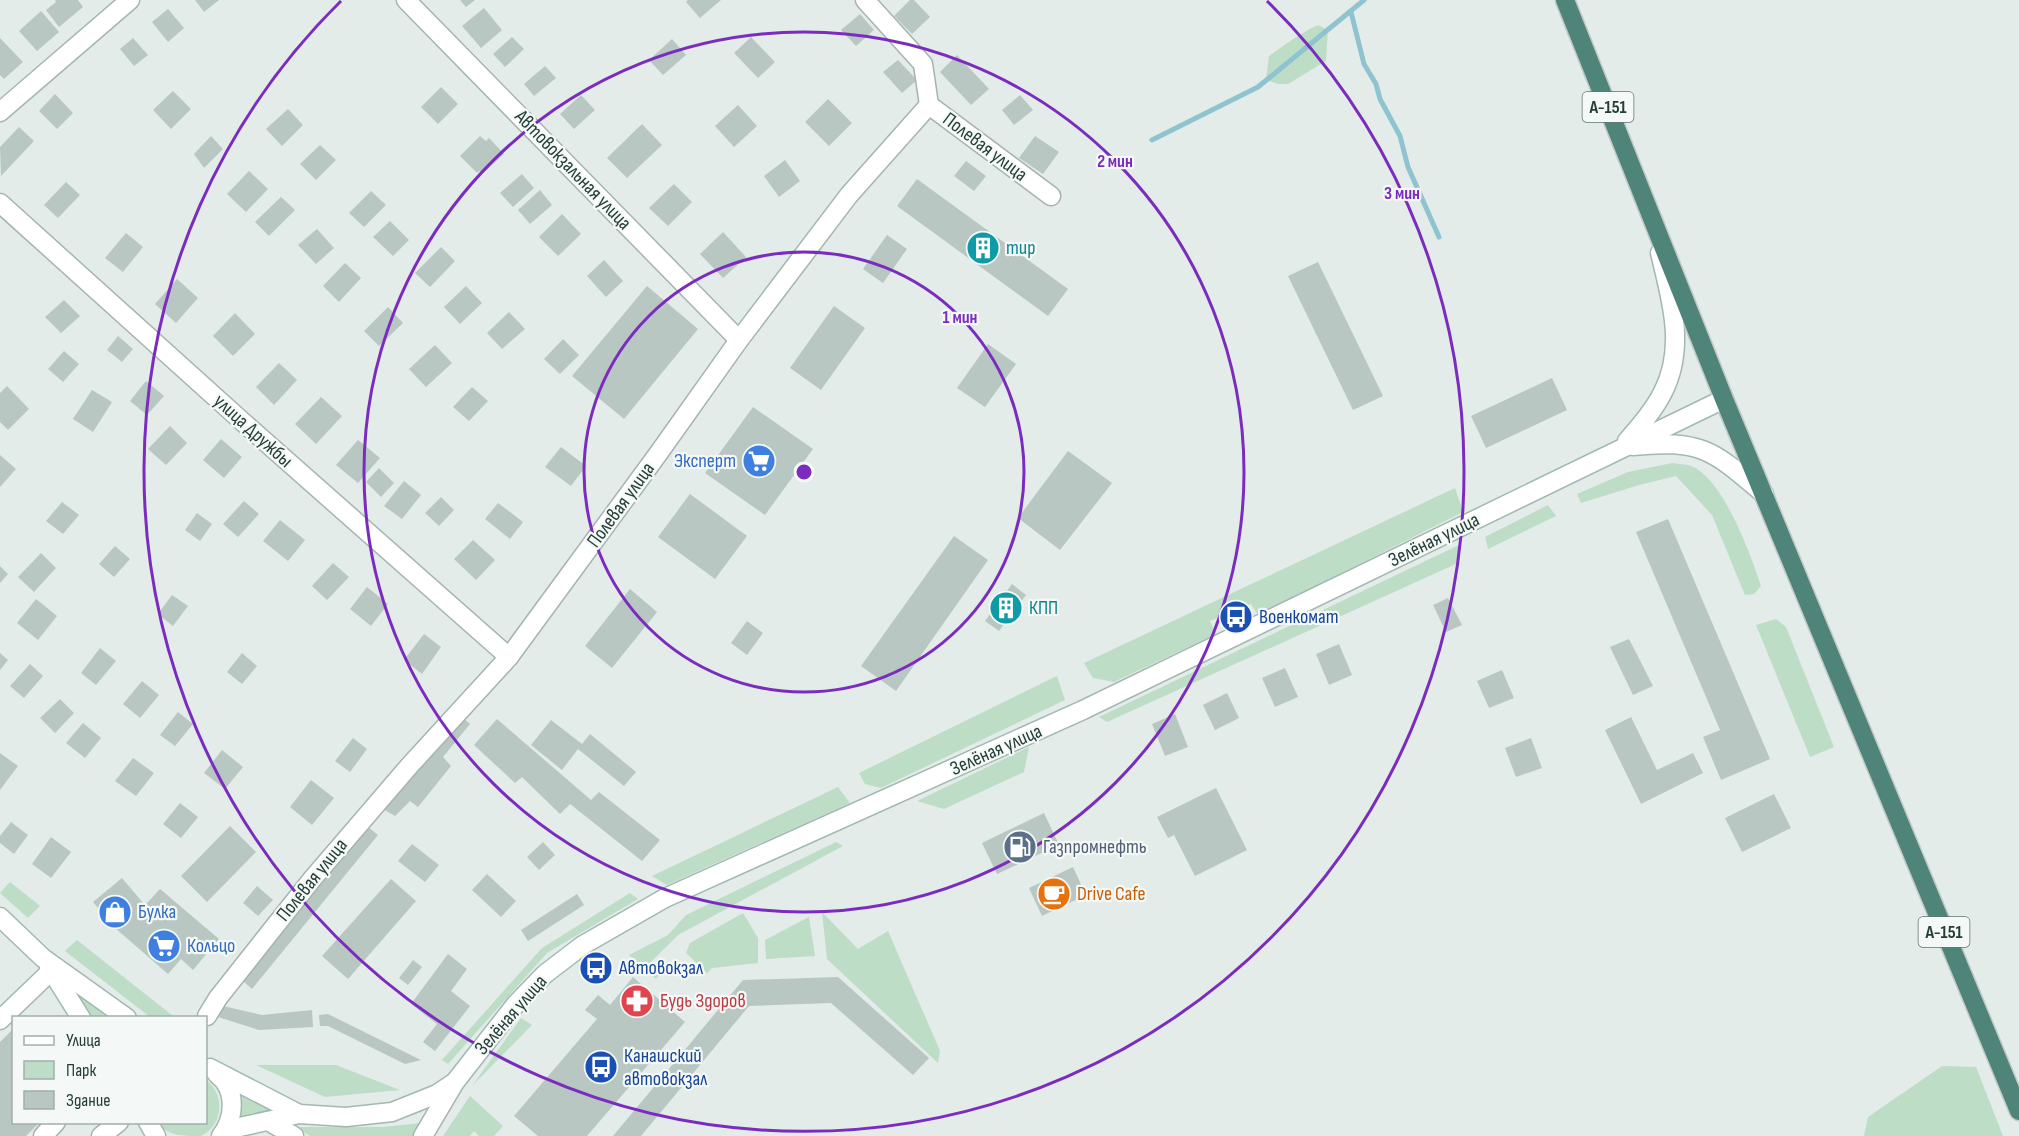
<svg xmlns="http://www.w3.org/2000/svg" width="2019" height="1136" viewBox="0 0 2019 1136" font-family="'Sofia Sans Condensed',sans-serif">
	<rect width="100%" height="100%" fill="#e3ece9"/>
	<!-- green -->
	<g fill="#bdddc7">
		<path d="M1318,25L1328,30L1326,61L1288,84H1278L1266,80L1269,56C1285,45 1300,33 1318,25Z"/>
		<path d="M1672,463C1678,464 1685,464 1691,466C1723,478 1751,555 1761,586L1754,594L1745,595L1712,515L1676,476L1639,485L1581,503L1577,494L1628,472Z"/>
		<path d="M1455,488L1463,512L1258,615L1251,604L1210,621L1216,634L1114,682L1093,678L1084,663Z"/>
		<path d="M1548,505L1556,516L1488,549L1485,537Z"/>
		<path d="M1459,545L1458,563L1107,722L1099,717Z"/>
		<path d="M1776,619L1786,627L1834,747L1810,757L1756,625Z"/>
		<path d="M1057,676L1065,700L881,788L865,784L859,773Z"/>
		<path d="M1029,747L1024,772L944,809L917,801Z"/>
		<path d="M838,787L850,803L667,885L652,876Z"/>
		<path d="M836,842L843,846L678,935L651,962L662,972L656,979L629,955L668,935L686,915Z"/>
		<path d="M10,882L40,906L28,918L0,893Z"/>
		<path d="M630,893L638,899L547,953L448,1064L442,1060L542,948Z"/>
		<path d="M822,912L858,949L888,931L940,1051L938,1063L827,959Z"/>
		<path d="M743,913L758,938V963L712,968L707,973L686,953L690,943Z"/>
		<path d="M809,917L815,956L766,959L765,940Z"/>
		<path d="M77,940L173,1016L150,1017L65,951Z"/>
		<path d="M66,983L113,1017H89Z"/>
		<path d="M521,1018L532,1025L472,1086Z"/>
		<path d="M256,1065H336L400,1090L325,1097Z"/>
		<path d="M1942,1066L1976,1067L2003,1136H1864L1868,1117Z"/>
		<path d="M206,1080C225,1093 224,1126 201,1136C181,1136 169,1136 157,1123L206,1122Z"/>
		<path d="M236,1091L277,1111L236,1120Z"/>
		<path d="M470,1096L503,1126L494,1136H479L474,1131L470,1136H443Z"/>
		<path d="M420,1123L414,1136H310L295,1127H384Z"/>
	</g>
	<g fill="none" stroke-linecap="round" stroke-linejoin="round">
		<!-- stream -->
		<g stroke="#8ec3cf" stroke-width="5">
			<path d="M1351,12L1364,64L1376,84L1380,99L1400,136L1408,167L1439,237"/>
			<path d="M1152,140L1258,87L1364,0"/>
		</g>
	</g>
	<!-- building -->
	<g fill="#b9c7c2">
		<path d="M55,0H78L83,7L59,27L46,10L56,2Z"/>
		<path d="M195,0H219L204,12Z"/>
		<path d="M460,0H475L466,7Z"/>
		<path d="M688,0H721L700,18L686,2Z"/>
		<path d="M910,0H914L930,17L912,34L894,16Z"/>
		<path d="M484,8L502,30L481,48L462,26Z"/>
		<path d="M168,9L184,28L168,42L152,22Z"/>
		<path d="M41,11L59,32L37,51L19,31Z"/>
		<path d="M860,14L874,30L856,46L841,30Z"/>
		<path d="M512,37L524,49L505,67L493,54Z"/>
		<path d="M751,37L775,62L758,78L734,53Z"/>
		<path d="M0,38L23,62L4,79L0,75Z"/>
		<path d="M133,38L148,55L134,66L120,49Z"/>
		<path d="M672,39L686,55L663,75L649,60Z"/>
		<path d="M957,55L989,89L971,105L940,72Z"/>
		<path d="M898,60L917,80L902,93L883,72Z"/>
		<path d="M545,66L556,78L534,96L524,84Z"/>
		<path d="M441,87L458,104L438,124L421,107Z"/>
		<path d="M173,91L191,109L171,129L153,110Z"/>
		<path d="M55,94L73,113L57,129L39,111Z"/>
		<path d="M581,95L595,110L574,129L560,114Z"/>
		<path d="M1020,95L1033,110L1014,125L1002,110Z"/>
		<path d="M828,99L852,123L829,146L805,122Z"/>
		<path d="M738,105L757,126L734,147L715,126Z"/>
		<path d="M288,109L303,125L282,146L266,129Z"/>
		<path d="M642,124L662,145L627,178L607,158Z"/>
		<path d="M19,127L34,141L1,176L0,147Z"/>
		<path d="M211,136L223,149L204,168L194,154Z"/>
		<path d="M480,136L486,141L489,138L504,154L482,174L479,171L477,173L460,156Z"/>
		<path d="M1035,136L1059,152L1043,174L1019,158Z"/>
		<path d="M320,145L336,160L316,180L300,164Z"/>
		<path d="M785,160L800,181L779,197L764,176Z"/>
		<path d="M966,161L986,176L974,191L954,176Z"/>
		<path d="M249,171L268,189L246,212L227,194Z"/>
		<path d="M522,174L534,188L513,207L500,193Z"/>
		<path d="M917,179L1068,289L1048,316L897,206Z"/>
		<path d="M66,182L80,195L58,218L44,205Z"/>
		<path d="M674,184L692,202L668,226L649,208Z"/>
		<path d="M540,190L552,205L530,224L518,210Z"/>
		<path d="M371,191L386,205L364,227L349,213Z"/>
		<path d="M281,197L295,210L269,236L255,222Z"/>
		<path d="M562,214L581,234L558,256L539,237Z"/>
		<path d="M390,221L409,240L393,256L373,237Z"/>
		<path d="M317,229L334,248L316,264L298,245Z"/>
		<path d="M723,232L746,257L723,278L700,254Z"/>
		<path d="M126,233L143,247L123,272L105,258Z"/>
		<path d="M887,235L907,249L883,283L863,269Z"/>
		<path d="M441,247L455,261L430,287L415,273Z"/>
		<path d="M604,260L623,281L606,297L587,276Z"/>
		<path d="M1318,262L1383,396L1353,410L1288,276Z"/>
		<path d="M345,263L361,278L339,302L323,286Z"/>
		<path d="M177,279L198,298L176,323L155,304Z"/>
		<path d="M466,286L482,303L460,324L444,307Z"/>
		<path d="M647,286L698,329L624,419L572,376Z"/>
		<path d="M64,300L80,316L61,333L45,317Z"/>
		<path d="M834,306L865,328L821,390L790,368Z"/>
		<path d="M388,307L403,323L379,346L364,331Z"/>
		<path d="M509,312L525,329L502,349L487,333Z"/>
		<path d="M235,313L255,334L233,356L213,336Z"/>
		<path d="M118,336L133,349L122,362L107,350Z"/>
		<path d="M563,339L579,355L560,374L544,359Z"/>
		<path d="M988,344L1016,364L985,407L957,388Z"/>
		<path d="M435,345L452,363L426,387L409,369Z"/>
		<path d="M64,351L79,364L63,382L48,369Z"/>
		<path d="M279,363L297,380L274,405L256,387Z"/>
		<path d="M1552,378L1567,410L1486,448L1471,416Z"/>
		<path d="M146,381L164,396L147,415L130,401Z"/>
		<path d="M7,386L29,409L8,430L0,422V393Z"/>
		<path d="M472,387L488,401L469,421L453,407Z"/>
		<path d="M92,390L112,402L93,432L73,419Z"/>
		<path d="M321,397L342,416L316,444L295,424Z"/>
		<path d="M753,407L813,449L765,515L705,473Z"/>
		<path d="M170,426L187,443L166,465L148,449Z"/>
		<path d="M221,439L242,457L224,478L203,460Z"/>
		<path d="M358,440L380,458L358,483L336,465Z"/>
		<path d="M561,447L586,466L571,486L545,467Z"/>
		<path d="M1068,451L1112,483L1060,550L1018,518Z"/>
		<path d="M0,455L16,469L0,487Z"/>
		<path d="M379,468L394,483L381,497L366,482Z"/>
		<path d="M404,481L421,495L402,519L384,506Z"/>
		<path d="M690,494L747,536L715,579L658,537Z"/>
		<path d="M441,497L454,510L439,526L425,513Z"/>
		<path d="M244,501L259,514L238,537L223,524Z"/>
		<path d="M62,502L79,515L63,534L46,521Z"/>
		<path d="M498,503L523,522L510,539L485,519Z"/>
		<path d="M197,513L212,524L200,541L185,530Z"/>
		<path d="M1668,519L1770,759L1721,780L1703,737L1720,730L1636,532Z"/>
		<path d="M280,520L305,540L288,561L263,541Z"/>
		<path d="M954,536L988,560L896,691L861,666Z"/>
		<path d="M473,540L495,560L476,580L454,559Z"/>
		<path d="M115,546L130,559L114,577L99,564Z"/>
		<path d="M41,553L56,568L34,592L18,577Z"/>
		<path d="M333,563L349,577L327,600L312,586Z"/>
		<path d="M0,566L8,574L0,583Z"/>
		<path d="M1012,584L1026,595L999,631L985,621Z"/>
		<path d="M367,587L388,604L371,626L350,609Z"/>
		<path d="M630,589L657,612L612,668L585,646Z"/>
		<path d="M172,595L188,606L173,626L158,614Z"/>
		<path d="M1448,598L1462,625L1446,632L1433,605Z"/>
		<path d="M36,599L57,616L38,640L17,623Z"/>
		<path d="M747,621L763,633L747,655L731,643Z"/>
		<path d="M424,634L441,647L422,674L404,660Z"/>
		<path d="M1629,639L1653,686L1633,695L1610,647Z"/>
		<path d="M1339,644L1352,675L1329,685L1316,654Z"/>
		<path d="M100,648L116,661L96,685L81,673Z"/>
		<path d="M0,653L8,660L0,670Z"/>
		<path d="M242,653L257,666L242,684L227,672Z"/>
		<path d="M30,664L43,676L24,698L10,686Z"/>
		<path d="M1285,668L1298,697L1275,707L1262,678Z"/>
		<path d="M1502,670L1514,698L1489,708L1477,681Z"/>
		<path d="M142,681L159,695L140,718L123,704Z"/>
		<path d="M1227,693L1239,718L1215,730L1203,705Z"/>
		<path d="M60,699L74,713L55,733L40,718Z"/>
		<path d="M178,712L193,724L175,746L160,735Z"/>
		<path d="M1175,714L1188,747L1165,756L1152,724Z"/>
		<path d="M462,717L470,724L443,757L451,766L418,807L410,801L395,816L383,809Z"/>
		<path d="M1631,717L1657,770L1693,753L1703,773L1641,804L1605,730Z"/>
		<path d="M497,719L591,800L599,792L660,840L642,861L570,804L560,814L522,777L515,783L474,745Z"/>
		<path d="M551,720L582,744L590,734L636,772L624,786L578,749L562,770L531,745Z"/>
		<path d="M83,723L101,738L85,758L66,743Z"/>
		<path d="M353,738L367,749L350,772L335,761Z"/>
		<path d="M1531,738L1542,768L1516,777L1505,748Z"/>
		<path d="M222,750L243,767L225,789L204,773Z"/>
		<path d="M0,753L18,766L0,790Z"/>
		<path d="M133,758L154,773L136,796L115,781Z"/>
		<path d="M311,780L334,798L312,825L290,807Z"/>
		<path d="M1216,788L1247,850L1195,876L1174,835L1168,838L1157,817Z"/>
		<path d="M1774,794L1791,828L1742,852L1725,818Z"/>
		<path d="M180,803L198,817L181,838L163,824Z"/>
		<path d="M1044,813L1059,845L997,874L982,843Z"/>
		<path d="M11,822L28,835L14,854L0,843V836Z"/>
		<path d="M230,826L256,852L207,902L181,876Z"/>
		<path d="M368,827L378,835L252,989L242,980Z"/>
		<path d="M51,837L71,852L51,878L32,864Z"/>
		<path d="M543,842L555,855L539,870L527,857Z"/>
		<path d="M412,844L439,865L425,882L398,861Z"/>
		<path d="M1073,867L1086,895L1042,916L1029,888Z"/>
		<path d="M487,874L516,901L501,917L472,890Z"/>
		<path d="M122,878L144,904L148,902L160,889L219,939L193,970L181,959L168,974L114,927L93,902Z"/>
		<path d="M391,879L416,901L348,979L322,956Z"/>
		<path d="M257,886L273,900L258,916L243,903Z"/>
		<path d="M577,894L584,905L528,941L521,930Z"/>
		<path d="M448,954L467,969L451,991L470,1006L435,1051L423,1042L437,1024L411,1004Z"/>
		<path d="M413,960L422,967L408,985L399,978Z"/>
		<path d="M633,977L685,1022L587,1136H538L514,1116L597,1019L585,1010L598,995L610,1005Z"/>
		<path d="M838,977L929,1058L913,1075L831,1003L749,1006L641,1136H613L743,980Z"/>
		<path d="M223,1006L262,1015L312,1010L313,1027L259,1030L218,1017Z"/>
		<path d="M328,1014L421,1060L405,1064L328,1026H320L319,1015Z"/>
		<path d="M14,1028V1122H40L26,1136H0V1042Z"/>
	</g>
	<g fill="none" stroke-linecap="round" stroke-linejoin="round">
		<defs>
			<g id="minor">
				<path d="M406,0L739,340"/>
				<path d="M865,0L923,64L929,105"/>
				<path d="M0,112L130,0"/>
				<path d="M0,203L244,423L509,657"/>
				<path d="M207,1016L218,998L313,878L411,764L509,657L658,454L739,340L849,195L929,105L1051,196"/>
				<path d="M0,1020L51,971"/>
				<path d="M43,1136L56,1122"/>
				<path d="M101,1136L119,1122"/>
			</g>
			<g id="tertiary">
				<path d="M268,1121L294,1136"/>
				<path d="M423,1136L455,1082"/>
			</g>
			<g id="secondary">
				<path d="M1627,441C1640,426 1654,410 1663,392C1686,347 1671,299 1660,253"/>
				<path d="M1633,446C1703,439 1713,451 1764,494"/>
				<path d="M0,917L43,958L127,1018"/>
				<path d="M49,967L81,1018"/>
				<path d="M210,1068L299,1114"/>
				<path d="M217,1074C237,1089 235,1118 221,1136"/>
				<path d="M148,1122L156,1136"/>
				<path d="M226,1130L299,1114L346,1117L392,1112L437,1094L455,1082L516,1004L545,974L583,945L665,898L1083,710L1724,399"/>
			</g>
			<path id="trunk" d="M1565,0L1724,399L2019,1111"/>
		</defs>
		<!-- minor casing -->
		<use href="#minor" stroke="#a6b4b0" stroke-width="21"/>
		<!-- tertiary casing -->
		<use href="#tertiary" stroke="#a6b4b0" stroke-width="21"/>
		<!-- secondary casing -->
		<use href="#secondary" stroke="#a2b8b1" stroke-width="21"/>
		<!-- trunk casing -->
		<use href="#trunk" stroke="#c2c9c7" stroke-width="21"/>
		<!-- minor -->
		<use href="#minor" stroke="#fff" stroke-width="18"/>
		<!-- tertiary -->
		<use href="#tertiary" stroke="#fff" stroke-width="18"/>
		<!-- secondary -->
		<use href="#secondary" stroke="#fff" stroke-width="18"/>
		<!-- trunk -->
		<use href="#trunk" stroke="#4e8479" stroke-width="18"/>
	</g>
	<!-- distance rings -->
	<g fill="none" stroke="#7b2cbf" stroke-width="3">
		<circle cx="804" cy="472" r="220"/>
		<circle cx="804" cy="472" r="440"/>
		<path d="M1267 1A660 660 0 1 1 341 1"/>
	</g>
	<!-- icons -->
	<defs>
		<symbol id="building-disc" viewBox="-11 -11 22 22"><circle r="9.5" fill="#0f9aa8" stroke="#f4f9f7"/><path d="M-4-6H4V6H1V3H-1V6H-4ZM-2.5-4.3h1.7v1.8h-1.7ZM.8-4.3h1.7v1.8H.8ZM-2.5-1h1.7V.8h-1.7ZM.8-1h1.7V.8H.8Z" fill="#fff"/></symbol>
		<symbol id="supermarket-disc" viewBox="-11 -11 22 22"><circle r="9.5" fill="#3f7fe0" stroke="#f4f9f7"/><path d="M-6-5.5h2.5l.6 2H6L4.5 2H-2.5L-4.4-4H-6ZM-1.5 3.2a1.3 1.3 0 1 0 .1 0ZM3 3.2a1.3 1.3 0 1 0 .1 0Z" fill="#fff"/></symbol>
		<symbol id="bus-disc" viewBox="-11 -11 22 22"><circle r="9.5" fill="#1a4fb4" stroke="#f4f9f7"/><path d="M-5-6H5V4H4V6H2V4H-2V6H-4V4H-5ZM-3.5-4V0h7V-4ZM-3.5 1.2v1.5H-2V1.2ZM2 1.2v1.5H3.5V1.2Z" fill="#fff"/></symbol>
		<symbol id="fuel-disc" viewBox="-11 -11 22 22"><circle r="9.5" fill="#5c6f8a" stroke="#f4f9f7"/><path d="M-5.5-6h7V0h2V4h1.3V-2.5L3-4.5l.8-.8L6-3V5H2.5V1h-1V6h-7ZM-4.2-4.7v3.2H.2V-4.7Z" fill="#fff"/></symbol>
		<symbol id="cafe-disc" viewBox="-11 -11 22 22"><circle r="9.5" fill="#e8710a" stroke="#f4f9f7"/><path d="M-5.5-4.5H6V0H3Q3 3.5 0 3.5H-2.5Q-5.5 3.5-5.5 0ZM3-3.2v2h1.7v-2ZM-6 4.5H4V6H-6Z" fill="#fff"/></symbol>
		<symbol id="shop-disc" viewBox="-11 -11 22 22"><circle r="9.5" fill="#3f7fe0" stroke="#f4f9f7"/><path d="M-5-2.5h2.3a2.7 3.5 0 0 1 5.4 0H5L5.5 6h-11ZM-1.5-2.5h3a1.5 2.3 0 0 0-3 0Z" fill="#fff"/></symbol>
		<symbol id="pharmacy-disc" viewBox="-11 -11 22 22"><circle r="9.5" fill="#e0444e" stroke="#f4f9f7"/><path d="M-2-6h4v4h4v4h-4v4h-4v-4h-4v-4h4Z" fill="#fff"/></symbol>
	</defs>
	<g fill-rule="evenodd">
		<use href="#building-disc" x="964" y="229" width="38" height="38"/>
		<use href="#supermarket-disc" x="740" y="442" width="38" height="38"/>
		<use href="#building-disc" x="987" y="589" width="38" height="38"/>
		<use href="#bus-disc" x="1217" y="598" width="38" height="38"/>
		<use href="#fuel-disc" x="1001" y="828" width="38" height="38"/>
		<use href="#cafe-disc" x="1035" y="875" width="38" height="38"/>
		<use href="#shop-disc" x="96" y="893" width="38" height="38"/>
		<use href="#supermarket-disc" x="145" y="927" width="38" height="38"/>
		<use href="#bus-disc" x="577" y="949" width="38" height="38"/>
		<use href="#pharmacy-disc" x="618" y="982" width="38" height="38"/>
		<use href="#bus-disc" x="582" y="1048" width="38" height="38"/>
	</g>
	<g text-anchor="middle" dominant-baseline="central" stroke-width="4.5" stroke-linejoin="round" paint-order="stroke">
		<!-- shield labels -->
		<g fill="#f4f9f7" stroke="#627571" stroke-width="1.5">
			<rect x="1582.5" y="92" width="51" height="30" rx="4.5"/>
			<rect x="1918.5" y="917" width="51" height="30" rx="4.5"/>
		</g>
		<g font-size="18" font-weight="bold" fill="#243d37">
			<text x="1608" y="107">А-151</text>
			<text x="1944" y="932">А-151</text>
		</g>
		<!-- street labels -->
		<g font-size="20" fill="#243d37" stroke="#f4f9f7">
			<text transform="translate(985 147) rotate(37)">Полевая улица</text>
			<text transform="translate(573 170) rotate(46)">Автовокзальная улица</text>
			<text transform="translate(253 431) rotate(42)">улица Дружбы</text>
			<text transform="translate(621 505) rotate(-54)">Полевая улица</text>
			<text transform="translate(1434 540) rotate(-26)">Зелёная улица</text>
			<text transform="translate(996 750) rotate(-24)">Зелёная улица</text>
			<text transform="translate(312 880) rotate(-51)">Полевая улица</text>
			<text transform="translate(511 1015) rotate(-49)">Зелёная улица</text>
		</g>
		<!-- culture labels -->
		<g font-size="20" fill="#0d838f" stroke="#f4f9f7" text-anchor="start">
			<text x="1006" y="248">тир</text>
			<text x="1029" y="608">КПП</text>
		</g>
		<!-- shop labels -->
		<g font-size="20" fill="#366cbe" stroke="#f4f9f7" text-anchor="start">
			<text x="736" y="461" text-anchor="end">Эксперт</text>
			<text x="138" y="912">Булка</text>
			<text x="187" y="946">Кольцо</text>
		</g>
		<!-- transit labels -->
		<g font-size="20" fill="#164399" stroke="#f4f9f7" text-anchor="start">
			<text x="1259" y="617">Военкомат</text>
			<text x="619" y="968">Автовокзал</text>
			<text x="624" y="1056">Канашский<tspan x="624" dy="23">автовокзал</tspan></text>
		</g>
		<!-- service labels -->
		<g font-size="20" fill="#4e5e75" stroke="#f4f9f7" text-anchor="start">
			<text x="1043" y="847">Газпромнефть</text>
		</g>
		<!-- food labels -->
		<g font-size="20" fill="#c56008" stroke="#f4f9f7" text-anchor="start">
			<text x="1077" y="894">Drive Cafe</text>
		</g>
		<!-- health labels -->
		<g font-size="20" fill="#be3a42" stroke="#f4f9f7" text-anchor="start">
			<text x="660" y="1001">Будь Здоров</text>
		</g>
	</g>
	<circle cx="804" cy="472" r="9" fill="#7b2cbf" stroke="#f4f9f7" stroke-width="3"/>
	<g font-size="18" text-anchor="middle" font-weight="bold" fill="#7b2cbf" stroke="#f4f9f7" stroke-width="4.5" stroke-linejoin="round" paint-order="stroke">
		<text x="1115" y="167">2 мин</text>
		<text x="1402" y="199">3 мин</text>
		<text x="960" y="323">1 мин</text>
	</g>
	<!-- legend -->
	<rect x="12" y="1016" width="195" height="108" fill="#f4f9f7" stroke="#a1aeaa" stroke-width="1.5"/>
	<rect x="24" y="1036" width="30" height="9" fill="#ffffff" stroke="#a1aeaa" stroke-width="1.5"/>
	<text x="66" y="1046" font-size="18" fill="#243d37">Улица</text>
	<rect x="24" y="1061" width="30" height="18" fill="#bdddc7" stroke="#a1aeaa" stroke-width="1.5"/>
	<text x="66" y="1076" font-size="18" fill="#243d37">Парк</text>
	<rect x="24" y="1091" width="30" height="18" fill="#b9c7c2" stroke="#a1aeaa" stroke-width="1.5"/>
	<text x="66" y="1106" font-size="18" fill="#243d37">Здание</text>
</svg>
